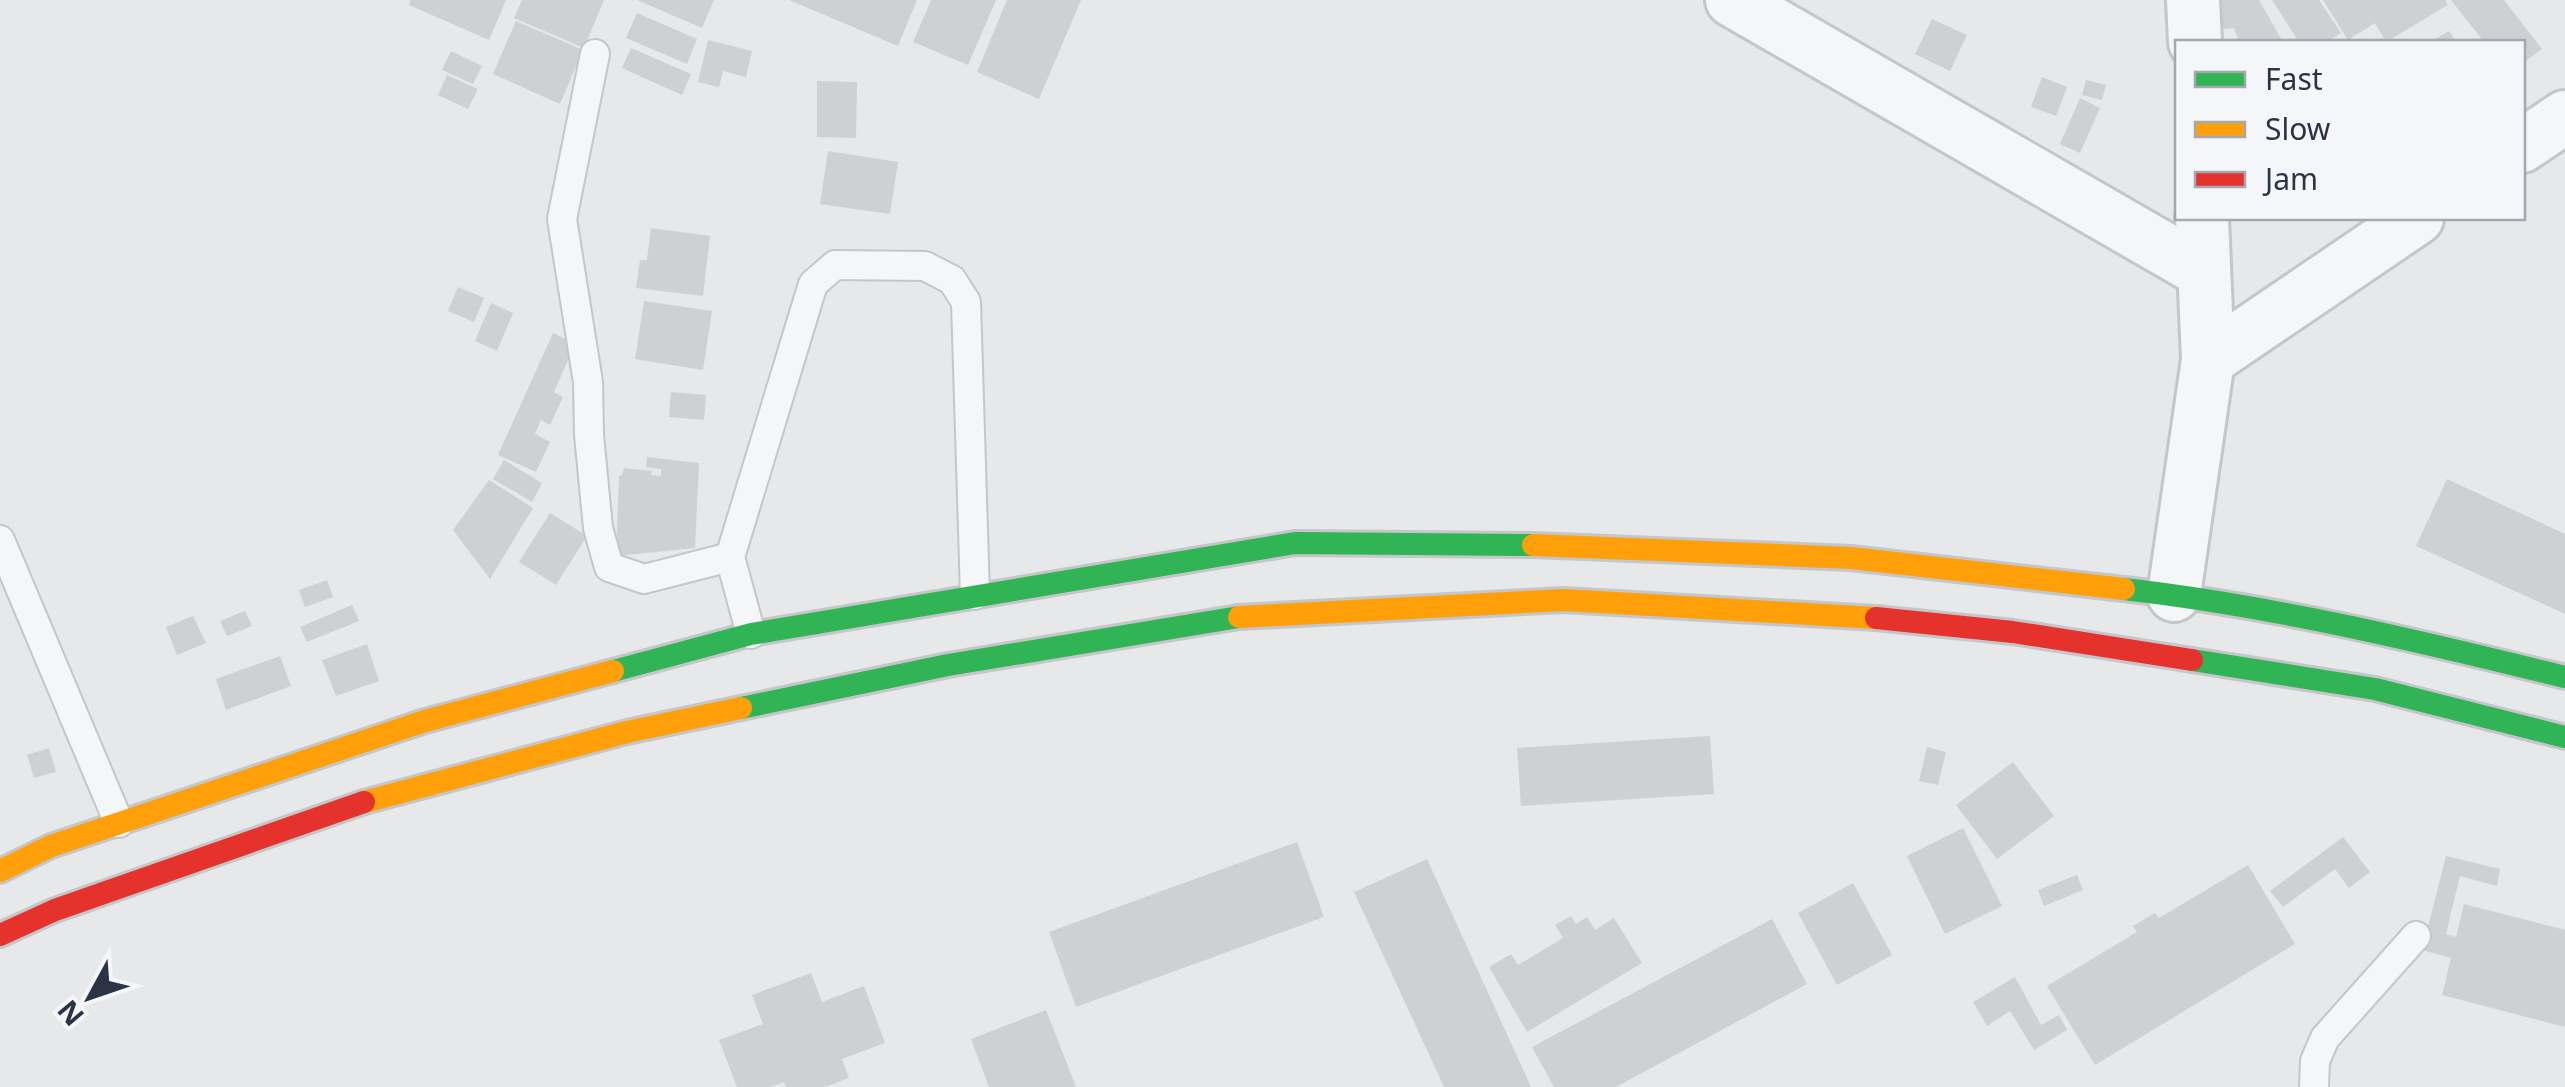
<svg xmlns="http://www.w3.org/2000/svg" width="2565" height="1087" viewBox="0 0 2565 1087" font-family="'Noto Sans',sans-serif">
	<rect width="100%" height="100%" fill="#e6e8ea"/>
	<!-- building -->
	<g fill="#ced0d3">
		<path d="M411,0H506L489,40L409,5Z"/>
		<path d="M522,0H604L584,48L514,18Z"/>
		<path d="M637,0H714L702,28Z"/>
		<path d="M789,0H917L898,46Z"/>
		<path d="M931,0H996L968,65L913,42Z"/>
		<path d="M1007,0H1081L1039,99L977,72Z"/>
		<path d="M2211,0H2259L2283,42H2239L2234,28L2214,30Z"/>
		<path d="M2272,0H2319L2341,33L2326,42H2299Z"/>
		<path d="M2323,0H2445L2448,5L2386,42L2375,23L2348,40Z"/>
		<path d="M2451,0H2504L2542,49L2522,64V42H2484Z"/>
		<path d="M637,13L697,39L687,64L626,38Z"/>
		<path d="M1932,19L1967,35L1950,71L1915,54Z"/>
		<path d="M516,21L583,50L560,104L493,74Z"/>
		<path d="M2449,31L2456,42H2430Z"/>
		<path d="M708,40L752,51L746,77L723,71L719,87L698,82Z"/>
		<path d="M631,48L691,74L682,95L622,68Z"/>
		<path d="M451,51L482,66L473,84L442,70Z"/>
		<path d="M447,75L478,89L468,109L438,95Z"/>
		<path d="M2042,77L2067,87L2056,116L2031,107Z"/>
		<path d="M2086,80L2106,85L2102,100L2082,95Z"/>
		<path d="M817,81L857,82L856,138L817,137Z"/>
		<path d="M2080,98L2100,108L2080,153L2060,144Z"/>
		<path d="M828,151L898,162L890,214L820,204Z"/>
		<path d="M651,228L710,236L703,296L636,288L640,260H647Z"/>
		<path d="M458,287L484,298L474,322L448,311Z"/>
		<path d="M644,301L712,311L703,370L635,359Z"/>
		<path d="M491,303L513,313L497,351L475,341Z"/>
		<path d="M553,333L575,344L554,392L563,397L550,425L541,420L535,434L550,442L536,472L498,455Z"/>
		<path d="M671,392L706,395L704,420L669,417Z"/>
		<path d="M647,457L699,463L695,548L616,556L619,476L622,475L624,468L652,471L651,475L661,476V469L646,467Z"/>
		<path d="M504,460L542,483L532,502L493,479Z"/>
		<path d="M2447,479L2565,534V614L2416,546Z"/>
		<path d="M489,480L533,508L490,579L453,530Z"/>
		<path d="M550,513L587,536L556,585L519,562Z"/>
		<path d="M327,580L333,597L305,607L299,590Z"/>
		<path d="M352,605L359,621L307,642L300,627Z"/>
		<path d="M245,611L252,626L227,636L220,621Z"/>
		<path d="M193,616L206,643L177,655L166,627Z"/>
		<path d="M367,644L379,681L336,696L322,660Z"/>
		<path d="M280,656L291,686L226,710L216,679Z"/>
		<path d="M1710,736L1714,794L1521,806L1517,748Z"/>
		<path d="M1927,747L1946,752L1938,785L1919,781Z"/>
		<path d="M49,748L56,772L34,778L27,755Z"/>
		<path d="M2013,762L2054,816L1997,859L1956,805Z"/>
		<path d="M1963,828L2002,906L1945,934L1907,856Z"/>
		<path d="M2343,837L2370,872L2349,888L2335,869L2283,907L2270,891Z"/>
		<path d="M1297,842L1324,917L1076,1007L1049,932Z"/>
		<path d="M2446,856L2500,869L2497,886L2460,876L2446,934L2456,937L2464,904L2565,930V1027L2442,995L2451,958L2422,950Z"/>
		<path d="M1427,859L1531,1087H1444L1354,892Z"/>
		<path d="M2248,865L2295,944L2095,1065L2047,986L2137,932L2133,926L2155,913L2159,918Z"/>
		<path d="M2077,875L2083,890L2044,906L2038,890Z"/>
		<path d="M1853,883L1892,955L1837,985L1798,913Z"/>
		<path d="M1571,916L1576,924L1587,917L1595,930L1614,918L1642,963L1527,1032L1489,967L1511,954L1518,965L1563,938L1555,925Z"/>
		<path d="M1772,919L1807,984L1616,1087H1554L1532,1047Z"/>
		<path d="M811,973L822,1002L864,986L885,1043L842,1059L849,1078L825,1087H786L784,1082L770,1087H737L719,1040L763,1024L752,995Z"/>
		<path d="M2015,977L2041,1025L2059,1015L2067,1030L2034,1050L2010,1011L1987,1026L1973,1002Z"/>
		<path d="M1046,1010L1076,1087H989L971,1039Z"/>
	</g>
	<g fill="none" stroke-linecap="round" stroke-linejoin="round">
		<defs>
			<g id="lane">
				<path d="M595,54L562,219L588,382L589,435L598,528L609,567L644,579L730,557"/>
				<path d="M0,540L119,823"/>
				<path d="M751,634L730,557L813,284L835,265L925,266L952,280L966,302L975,595"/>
				<path d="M2314,1087L2315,1061L2325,1038L2416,936"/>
			</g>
			<g id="street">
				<path d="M1732,0L2204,272"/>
				<path d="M2193,0L2195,42"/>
				<path d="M2522,146L2565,117"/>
				<path d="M2208,360L2417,218"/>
				<path d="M2174,595L2208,360L2202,218"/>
			</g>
			<g id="fast">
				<path d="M2124,589C2273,606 2419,641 2565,677"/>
				<path d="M2192,660L2375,689L2565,737"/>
				<path d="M613,671L751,634L1295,543L1533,545"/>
				<path d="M741,708L948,665L1239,617"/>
			</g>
			<g id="slow">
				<path d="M1533,545L1851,558L2124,589"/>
				<path d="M1239,617L1564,600L1876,618"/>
				<path d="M364,802L627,732L741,708"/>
				<path d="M0,871L51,846L425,721L613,671"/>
			</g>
			<g id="jam">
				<path d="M1876,618L2013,632L2192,660"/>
				<path d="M0,935L55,910L364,802"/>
			</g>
		</defs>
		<!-- lane casing -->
		<use href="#lane" stroke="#c4c6c8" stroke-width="32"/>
		<!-- street casing -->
		<use href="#street" stroke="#c4c6c8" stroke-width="58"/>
		<!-- fast casing -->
		<use href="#fast" stroke="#c4c6c8" stroke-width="28"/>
		<!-- slow casing -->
		<use href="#slow" stroke="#c4c6c8" stroke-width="28"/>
		<!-- jam casing -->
		<use href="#jam" stroke="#c4c6c8" stroke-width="28"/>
		<!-- lane -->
		<use href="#lane" stroke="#f5f6f7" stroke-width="28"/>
		<!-- street -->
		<use href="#street" stroke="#f5f6f7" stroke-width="52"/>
		<!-- fast -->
		<use href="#fast" stroke="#30b455" stroke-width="22"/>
		<!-- slow -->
		<use href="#slow" stroke="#ff9f0a" stroke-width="22"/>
		<!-- jam -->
		<use href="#jam" stroke="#e5322d" stroke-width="22"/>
	</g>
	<!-- legend -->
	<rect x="2175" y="40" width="350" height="180" fill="#f4f6f9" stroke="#a4a8b1" stroke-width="2.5"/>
	<rect x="2195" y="72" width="50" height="15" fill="#30b455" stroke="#a4a8b1" stroke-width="2.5"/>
	<text x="2265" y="90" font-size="30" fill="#2b3445">Fast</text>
	<rect x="2195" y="122" width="50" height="15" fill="#ff9f0a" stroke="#a4a8b1" stroke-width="2.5"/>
	<text x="2265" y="140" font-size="30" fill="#2b3445">Slow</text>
	<rect x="2195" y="172" width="50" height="15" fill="#e5322d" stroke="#a4a8b1" stroke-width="2.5"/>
	<text x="2265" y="190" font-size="30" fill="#2b3445">Jam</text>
	<!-- north arrow -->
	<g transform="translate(90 997) rotate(230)" stroke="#f4f6f9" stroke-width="8" paint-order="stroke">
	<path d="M0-8L18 38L0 25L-18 38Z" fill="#2b3445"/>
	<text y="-15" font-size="28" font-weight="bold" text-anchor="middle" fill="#2b3445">N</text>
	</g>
</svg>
